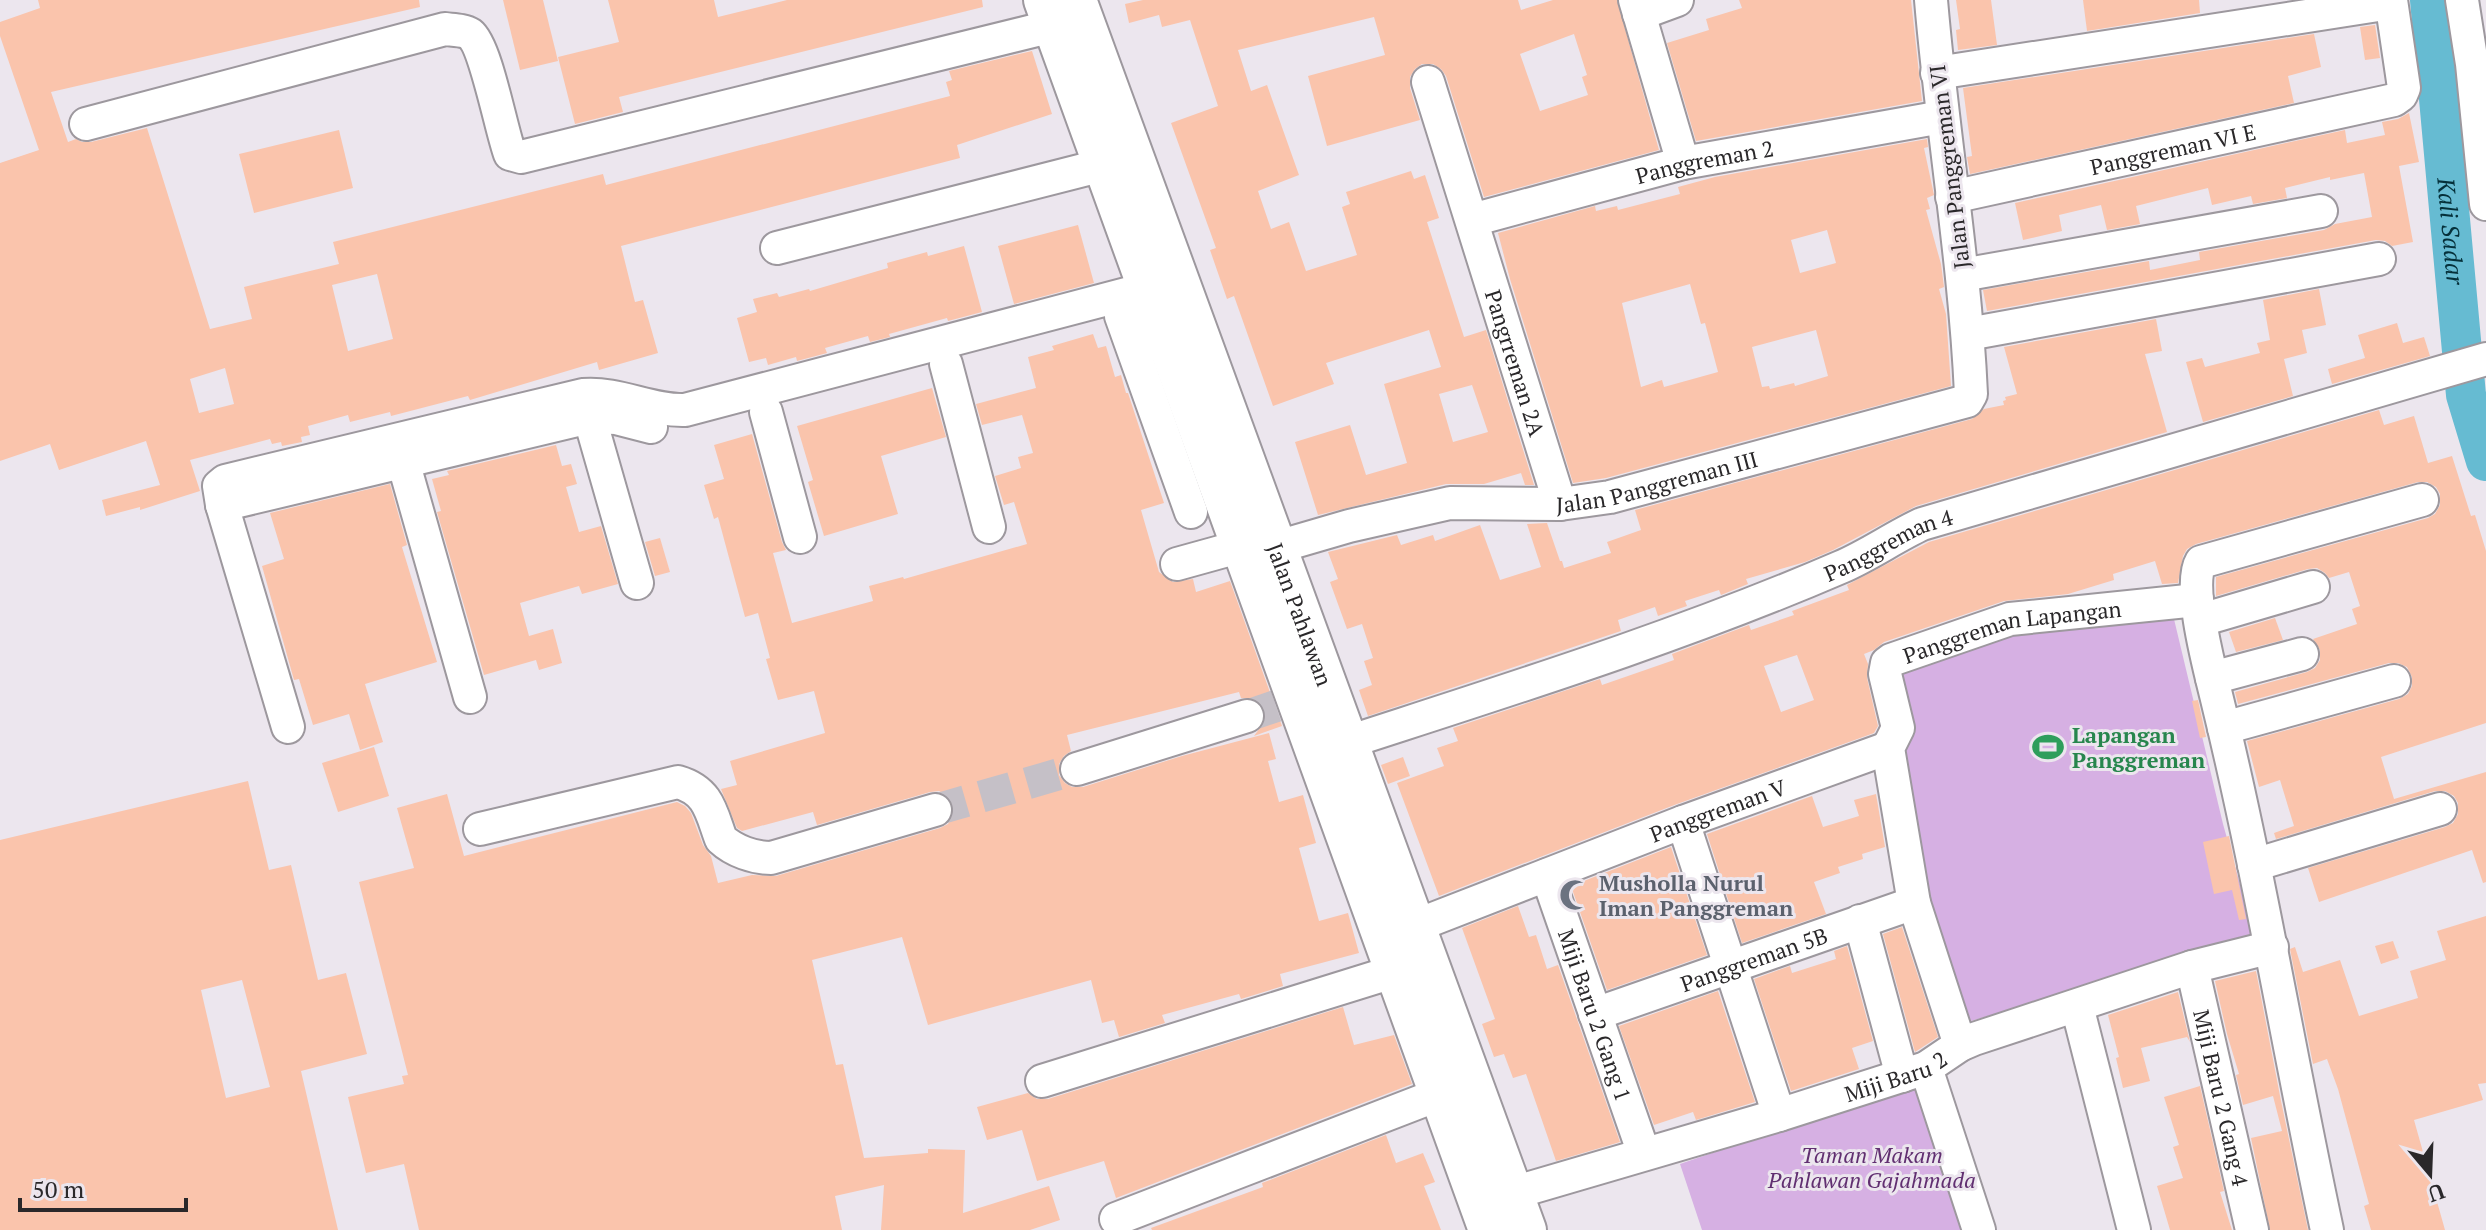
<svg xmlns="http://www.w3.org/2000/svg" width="2486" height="1230" viewBox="0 0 2486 1230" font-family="'PT Serif',serif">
	<rect width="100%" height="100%" fill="#ece6ee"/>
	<!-- green -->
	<g fill="#d6b0e3">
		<path d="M2168,594L2223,824L2255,938L1964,1023L1871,671Z"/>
		<path d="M1919,1082L1967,1230H1702L1680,1164Z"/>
	</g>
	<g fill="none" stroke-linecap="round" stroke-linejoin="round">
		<!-- river -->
		<path stroke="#66bbd2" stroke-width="40" id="s1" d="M2430,0L2466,395L2486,461"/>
	</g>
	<!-- building -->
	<g fill="#fac4ac" fill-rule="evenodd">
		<path d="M38,0H419L420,7L51,92L68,142L76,139L82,142H91L147,128L210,329L252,319L244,287L339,264L333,242L603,174L606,185L950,96L946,82L952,80L949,71L1032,51L1052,114L957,145L960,158L621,246L635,302L643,300L658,353L599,370L597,362L470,400L468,396L391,416L390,412L350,422L348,415L308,426L310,435L301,437L302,442L282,446L281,442L272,444L270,439L190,460L200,491L140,510V507L106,516L102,500L160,485L146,441L59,470L50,444L0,461V163L39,150L0,36V22L40,8ZM377,274L393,339L348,351L332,285ZM225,368L234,404L199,413L190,379Z"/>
		<path d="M503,0H543L558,61L520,70Z"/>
		<path d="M608,0H714L718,17L787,0H982L983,7L619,97L623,112L575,124L558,57L619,42Z"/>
		<path d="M1143,0H1518L1521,10L1553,0H1617L1659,150L1484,197L1446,76L1441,69L1433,64H1422L1415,69L1410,77V88L1420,120L1327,146L1308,76L1385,55L1374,17L1238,50L1251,91L1267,85L1299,175L1258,191L1271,229L1289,222L1306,271L1357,255L1342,207L1350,204L1346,192L1411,171L1414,179L1425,175L1439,218L1427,222L1464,337L1486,330L1534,485H1525L1521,473L1484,484H1446L1318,515L1295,442L1350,425L1366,475L1407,463L1384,384L1441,367L1429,330L1326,363L1334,384L1273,406L1234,296L1227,299L1210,250L1216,248L1171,123L1218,106L1190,20L1162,27L1159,15L1129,23L1125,4ZM1574,34L1587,75L1582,77L1588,95L1540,111L1520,54ZM1472,385L1488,432L1453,442L1439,394Z"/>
		<path d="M1739,0H1911L1922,101L1696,141L1667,43L1709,30L1706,19L1742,8Z"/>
		<path d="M1956,0H1991L1997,45L1958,50L1956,30L1960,29Z"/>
		<path d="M2083,0H2199L2200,13L2087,31Z"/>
		<path d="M2375,25L2380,58L2365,60L2360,27Z"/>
		<path d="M2314,34L2321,67L2288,76L2294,103L1970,174L1967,157L1972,156L1963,88Z"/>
		<path d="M2409,113L2419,162L2399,166L2413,242L2392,246L2385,241L2376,240L1987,311L1983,290L2149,261L2150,270L2200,260L2199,252L2324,230L2335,224L2372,217L2364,173L2330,180V177L2285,188L2287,198L2253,204L2251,196L2212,205L2208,188L2136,206L2140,224L2107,230L2101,205L2059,215L2062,231L2023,240L2015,203L2345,130L2347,143L2385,135L2382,122L2398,119Z"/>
		<path d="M339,130L353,188L254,213L239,154Z"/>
		<path d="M1927,139L1928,147L1924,148L1934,195L1927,198L1930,209L1926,210L1941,264L1944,287L1939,289L1946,314L1951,386L1606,478L1573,483L1510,279L1498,233L1595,206L1596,211L1617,206L1618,210L1680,194L1678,187L1715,177ZM1827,230L1836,263L1800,273L1791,240ZM1690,284L1701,324L1705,323L1718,372L1664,387L1662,380L1641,387L1622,303ZM1816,330L1828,376L1795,386L1794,383L1770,389L1769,386L1762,387L1752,347Z"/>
		<path d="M1078,225L1094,283L1014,304L998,246Z"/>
		<path d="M964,246L982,312L948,321L947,318L889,334L890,337L870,342L868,336L825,348L827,353L797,361L796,357L768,365L766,358L749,362L737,318L757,312L753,299L777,293L779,297L809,289L810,291L888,268L887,263L927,252L928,256Z"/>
		<path d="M2319,289L2326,325L2302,330L2307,353L2284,359L2293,396L2203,422L2186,362L2202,358L2205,367L2260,353L2257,343L2270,340L2263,300Z"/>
		<path d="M2156,319L2162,351L2145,354L2167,432L1916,506L1833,550L1805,562L1746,579L1748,584L1721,595L1719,590L1685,601L1687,606L1658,616L1655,607L1618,620L1621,631L1368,716L1359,690L1372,685L1364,661L1373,658L1362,624L1347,629L1330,582L1338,579L1328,552L1397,535L1401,545L1433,535L1435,541L1480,525L1500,580L1541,567L1527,524L1547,523L1560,561H1562L1564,568L1611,553L1607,542L1641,530L1635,510L1972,419L1984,409L2004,405L2003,401L2006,400L2005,397L2017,394L2004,347Z"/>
		<path d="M2397,323L2403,343L2424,337L2430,356L2332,384L2328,369L2365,358L2358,335Z"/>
		<path d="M1093,334L1098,348L1106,346L1115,377L1121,375L1126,393H1128L1164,503L1141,510L1159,572L1173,582L1193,579L1196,592L1230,581L1282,726L1254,736L1265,721V710L1259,702L1252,698H1241L1239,692L1067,735L1071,751L1064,756L1059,764V775L1065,783L1072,787H1083L1182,756L1269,733L1276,759L1268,761L1279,802L1303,795L1316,843L1299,848L1319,921L1348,913L1359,953L1280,974L1283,986L1241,999L1239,994L1162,1015L1165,1023L1119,1037L1114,1020L1102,1023L1091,980L928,1025L902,937L812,960L836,1065L843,1064L864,1158L928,1153V1149L965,1150L963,1213L1049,1186L1060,1220L1030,1230H881L884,1185L835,1196L842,1230H419L404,1164L366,1173L348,1097L404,1084L402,1076L408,1075L359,882L414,868L397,808L447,794L464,856L677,802L685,806L691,813L703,845L711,856L718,883L752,875L776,876L940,828L948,824L953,815V805L948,796L939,791L930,792L817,825L813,812L742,831L737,828L721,789L737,785L730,761L825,733L814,691L778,700L766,659L770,658L758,613L745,617L718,517L714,519L704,485L724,479L714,445L752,434L782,542L786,550L773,553L792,623L873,601L869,586L903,577L904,579L1027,544L1014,502L1004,505L995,476L1021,468L1018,457L1033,453L1022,415L982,425L976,404L1036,388L1028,357L1054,350L1052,346Z"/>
		<path d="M932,388L946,437L881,456L898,514L824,536L808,482L813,480L797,426Z"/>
		<path d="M2379,410L2384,425L2414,416L2428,463L2452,456L2471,516L2475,515L2486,551V723L2381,757L2394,799L2486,772V882L2483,883L2472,850L2319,902L2308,868L2445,827L2453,823L2458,814V803L2454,796L2445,791H2435L2276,839L2274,833L2294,826L2280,780L2259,787L2247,741L2399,699L2408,694L2412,686V677L2407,667L2398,663H2389L2238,704L2235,692L2307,672L2315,668L2320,660V650L2313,639L2357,624L2352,609L2360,606L2349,572L2329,578L2325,573L2317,568L2308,569L2216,596V577L2428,518L2435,514L2440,505V494L2436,487L2427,482H2418L2196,544L2187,549L2183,556L2178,583L2162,584L2155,561L2113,574L2114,580L2068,594L2004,601L1884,642L1874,650L1864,654L1868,664L1867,678L1878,726L1874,733L1677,804L1439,896L1397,783L1444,766L1437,748L1458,741L1453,728L1600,679L1602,685L1674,660L1672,654L1749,625L1751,630L1794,615L1792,611L1849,590L1847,585L1929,542ZM1797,655L1814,700L1781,712L1764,666Z"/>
		<path d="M556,445L562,466L571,464L577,484L566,487L579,532L601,526L618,584L582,594L579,586L520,603L529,636L553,629L562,663L539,670L536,660L484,675L437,512L441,511L432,479L449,475L447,471Z"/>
		<path d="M390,484L407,545L402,547L437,662L365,684L383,742L360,750L349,714L313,725L299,679L294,680L262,566L284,559L270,513Z"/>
		<path d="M660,538L670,572L655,576L645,542Z"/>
		<path d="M2275,618L2283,640L2236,652L2229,632Z"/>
		<path d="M2198,700L2206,737L2200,738L2192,701Z"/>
		<path d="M374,747L389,796L338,812L322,763Z"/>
		<path d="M1403,757L1410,776L1388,784L1381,765Z"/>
		<path d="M248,781L269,870L291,865L318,980L346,973L367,1054L301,1071L338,1230H0V840ZM242,980L270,1087L226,1098L201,990Z"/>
		<path d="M1876,794L1885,847L1862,854L1863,859L1838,867L1840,873L1814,882L1826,914L1742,943L1707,834L1812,796L1823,827L1859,816L1854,800Z"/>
		<path d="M2229,836L2246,919L2239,920L2232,890L2214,894L2203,842Z"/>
		<path d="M1671,847L1707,955L1607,990L1571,886Z"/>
		<path d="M1518,906L1529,937L1536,935L1547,969L1558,965L1620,1142L1556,1161L1526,1074L1513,1078L1504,1054L1494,1057L1482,1024L1495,1019L1462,928Z"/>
		<path d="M2486,916V1083L2478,1084L2483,1100L2414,1120L2445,1230H2371L2364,1206L2369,1204L2338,1089L2327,1059L2313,1064L2290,949L2295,947L2303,972L2340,960L2359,1016L2418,998L2410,971L2446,960L2437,931Z"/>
		<path d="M1902,927L1938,1037L1915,1052L1883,934Z"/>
		<path d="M2393,941L2399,958L2381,964L2375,946Z"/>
		<path d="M1847,946L1873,1041L1852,1048L1859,1069L1791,1091L1754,979L1790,966L1792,973L1836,959L1834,951Z"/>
		<path d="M2256,971L2281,1101L2308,1230H2270L2251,1138L2282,1131L2273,1096L2243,1105L2236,1075L2239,1074L2227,1034L2215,981Z"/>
		<path d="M1718,991L1755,1102L1696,1120L1693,1112L1654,1125L1619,1026Z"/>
		<path d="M2178,992L2190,1042L2187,1037L2141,1048L2150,1081L2123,1088L2116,1058L2119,1057L2108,1015Z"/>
		<path d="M1343,1007L1354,1045L1394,1035L1412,1084L1116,1198L1104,1161L1037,1181L1022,1130L987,1140L977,1107L1028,1093L1037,1099H1048Z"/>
		<path d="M2200,1086L2224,1191L2220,1192L2232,1230H2170L2157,1186L2183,1178L2173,1147L2179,1145L2164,1097Z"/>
		<path d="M1386,1135L1396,1163L1423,1153L1435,1182L1424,1186L1441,1230H1152L1151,1228L1263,1187L1262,1183Z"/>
	</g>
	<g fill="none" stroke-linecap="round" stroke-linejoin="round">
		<!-- minor-tunnel -->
		<g stroke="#c5c0c7" stroke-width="32" stroke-dasharray="32 16" stroke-linecap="butt">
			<path d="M1247,716L1276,706"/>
			<path d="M935,810L1077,769"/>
		</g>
		<defs>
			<g id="minor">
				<path d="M1635,0L1683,163"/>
				<path d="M2462,0L2472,64L2486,204"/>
				<path d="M1639,14L1677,0"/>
				<path d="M1937,73L2391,3"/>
				<path id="s2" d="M1428,82L1560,504"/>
				<path d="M86,124L445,29C453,30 464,30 470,34C486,46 501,130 510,154L521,157L1053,26"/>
				<path id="s3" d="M1952,197L2394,100L2401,95L2404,88L2391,0"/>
				<path id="s4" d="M1472,220L1683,163L1942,117"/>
				<path d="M777,248L1103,165"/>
				<path d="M1962,275L2321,211"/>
				<path d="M1121,316L1191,512"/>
				<path d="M1968,334L2379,259"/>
				<path d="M946,364L989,527"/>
				<path d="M584,398L637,583"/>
				<path d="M766,412L800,537"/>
				<path d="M403,461L470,697"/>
				<path d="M222,505L590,417L616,418L651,427"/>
				<path id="s5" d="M1277,547L1349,526L1450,503L1560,504L1610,497L1967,401L1971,394C1965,262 1942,131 1931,0"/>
				<path d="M1177,564L1242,546"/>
				<path d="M2201,620L2313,587"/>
				<path d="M2212,678L2302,654"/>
				<path d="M288,727L222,505L219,486L225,481L583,395C619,392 650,411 685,410L1172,282"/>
				<path d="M2224,728L2394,681"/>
				<path id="s6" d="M1348,742C1514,688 1681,636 1841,567C1869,555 1894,537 1922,524L2486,359"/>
				<path d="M1077,769L1247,716"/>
				<path d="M1683,822L1779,1115"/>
				<path d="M480,829L678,782C709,791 711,812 721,839C734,851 754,858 771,858L935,810"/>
				<path d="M2254,865L2440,809"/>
				<path id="s7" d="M1547,875L1644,1154"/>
				<path d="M1860,921L1902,1076"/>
				<path id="s8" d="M1415,926L1683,822L1888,748"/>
				<path id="s9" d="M2192,967L2252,1230"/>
				<path d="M2077,1006L2134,1230"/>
				<path id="s10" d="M1595,1014L1914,903"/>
				<path id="s11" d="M1960,1045L1914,903L1888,748L1898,728L1885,674L1887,663L1891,660L2010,619L2197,600"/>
				<path d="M1926,1068L1979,1230"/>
				<path d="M1042,1081L1396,971"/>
				<path id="s12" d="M1513,1193L1779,1115L1926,1068L1960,1045L1974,1039L2192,967L2272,947"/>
				<path d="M1116,1219L1440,1094"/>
				<path d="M2327,1230C2289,1053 2260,874 2217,699C2210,670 2187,585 2201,562L2422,500"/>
			</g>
			<g id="major">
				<path d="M1044,0L1489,1230"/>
				<path id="s13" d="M1076,0L1526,1230"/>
			</g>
		</defs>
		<!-- minor casing -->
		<use href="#minor" stroke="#9d989e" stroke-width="36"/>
		<!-- major casing -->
		<use href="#major" stroke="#9d989e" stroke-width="44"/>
		<!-- minor -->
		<use href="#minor" stroke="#fff" stroke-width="32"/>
		<!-- major -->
		<use href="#major" stroke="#fff" stroke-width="40"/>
	</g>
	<!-- icons -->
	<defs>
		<symbol id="stadium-bare" viewBox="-9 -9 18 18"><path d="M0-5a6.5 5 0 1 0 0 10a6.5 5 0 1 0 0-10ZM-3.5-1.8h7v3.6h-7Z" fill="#2e9e5b" stroke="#ece6ee" stroke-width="2.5" paint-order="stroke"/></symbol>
		<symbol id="mosque-bare" viewBox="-9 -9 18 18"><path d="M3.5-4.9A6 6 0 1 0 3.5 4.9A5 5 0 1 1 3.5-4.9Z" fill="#6b7280" stroke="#ece6ee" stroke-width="2.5" paint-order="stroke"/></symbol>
	</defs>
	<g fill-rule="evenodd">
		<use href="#stadium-bare" x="2026" y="725" width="44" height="44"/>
		<use href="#mosque-bare" x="1553" y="873" width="44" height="44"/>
	</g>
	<g text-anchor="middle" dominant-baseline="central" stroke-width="6" stroke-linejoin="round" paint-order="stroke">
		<!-- street labels -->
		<g font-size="22" fill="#2a282a" stroke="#ece6ee">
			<text stroke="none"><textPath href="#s3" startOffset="226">Panggreman VI E</textPath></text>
			<text stroke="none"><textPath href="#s4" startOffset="240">Panggreman 2</textPath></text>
			<text transform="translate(1949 167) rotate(-97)">Jalan Panggreman VI</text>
			<text stroke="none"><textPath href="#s2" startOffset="294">Pangrreman 2A</textPath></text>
			<text stroke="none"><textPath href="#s5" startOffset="388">Jalan Panggreman III</textPath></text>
			<text stroke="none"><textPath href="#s6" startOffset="576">Panggreman 4</textPath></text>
			<text stroke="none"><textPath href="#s13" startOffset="654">Jalan Pahlawan</textPath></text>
			<text stroke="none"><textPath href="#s11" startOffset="526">Panggreman Lapangan</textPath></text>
			<text stroke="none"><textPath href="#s8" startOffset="324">Panggreman V</textPath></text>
			<text stroke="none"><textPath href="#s10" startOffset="168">Panggreman 5B</textPath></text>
			<text stroke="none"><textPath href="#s7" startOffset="148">Miji Baru 2 Gang 1</textPath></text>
			<text stroke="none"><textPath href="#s12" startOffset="400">Miji Baru 2</textPath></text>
			<text stroke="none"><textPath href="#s9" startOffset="134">Miji Baru 2 Gang 4</textPath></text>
		</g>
		<!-- leisure labels -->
		<g font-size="22" font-weight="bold" fill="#27864d" stroke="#ece6ee" text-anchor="start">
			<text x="2072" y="734">Lapangan<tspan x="2072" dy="25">Panggreman</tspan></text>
		</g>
		<!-- worship labels -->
		<g font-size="22" font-weight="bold" fill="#5b616d" stroke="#ece6ee" text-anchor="start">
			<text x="1599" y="882">Musholla Nurul<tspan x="1599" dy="25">Iman Panggreman</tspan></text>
		</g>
		<!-- park labels -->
		<g font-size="22" font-style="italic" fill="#612f71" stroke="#ece6ee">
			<text x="1872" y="1154">Taman Makam<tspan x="1872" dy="25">Pahlawan Gajahmada</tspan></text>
		</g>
		<!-- water labels -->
		<g font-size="24" font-style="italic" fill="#05303a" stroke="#ece6ee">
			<text stroke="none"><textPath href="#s1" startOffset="232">Kali Sadar</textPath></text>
		</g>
	</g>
	<!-- north arrow -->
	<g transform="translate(2430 1174) rotate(161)" stroke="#ece6ee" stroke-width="6" paint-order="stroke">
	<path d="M0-6L14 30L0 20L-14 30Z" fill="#2a282a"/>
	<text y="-12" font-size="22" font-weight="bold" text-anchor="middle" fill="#2a282a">U</text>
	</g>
	<!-- scale -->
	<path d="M20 1198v12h166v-12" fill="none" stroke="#2a282a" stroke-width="4"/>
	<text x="32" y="1198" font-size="24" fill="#2a282a" stroke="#ece6ee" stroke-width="6" paint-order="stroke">50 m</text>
</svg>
